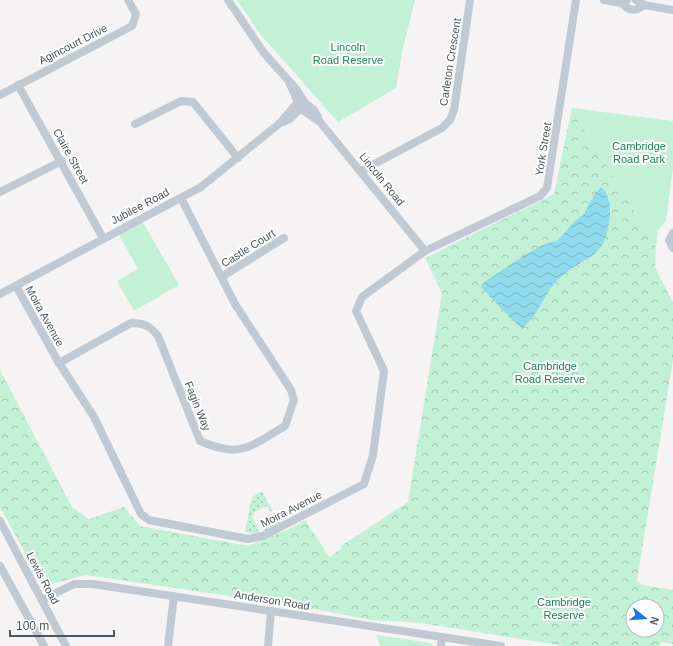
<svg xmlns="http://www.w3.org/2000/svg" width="673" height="646" viewBox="0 0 673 646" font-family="Arial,sans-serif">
	<defs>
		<pattern id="grass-dots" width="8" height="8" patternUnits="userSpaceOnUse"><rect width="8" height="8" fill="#c3f1d5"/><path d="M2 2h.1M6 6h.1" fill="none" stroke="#a0c6b0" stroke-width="1.8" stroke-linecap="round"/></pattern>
		<pattern id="forest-crowns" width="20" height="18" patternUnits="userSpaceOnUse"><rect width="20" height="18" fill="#c3f1d5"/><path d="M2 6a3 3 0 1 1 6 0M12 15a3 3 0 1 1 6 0" fill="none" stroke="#a0c6b0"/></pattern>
		<pattern id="water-waves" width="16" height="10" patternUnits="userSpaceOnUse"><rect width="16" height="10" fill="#90daee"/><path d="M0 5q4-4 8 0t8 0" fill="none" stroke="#78b4c4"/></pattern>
	</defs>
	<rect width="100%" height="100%" fill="#f5f3f3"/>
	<!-- grass -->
	<path fill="url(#grass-dots)" d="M262,491L278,521L282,525L265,533L259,522L273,515L267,506L254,512L255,515L252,516L260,534L245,532L252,497Z"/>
	<!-- forest -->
	<path fill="url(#forest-crowns)" fill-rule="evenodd" d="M572,108L656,247L655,267L673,303V360L637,580L642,585L673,590V644L662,642L659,646H565L421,623L372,620L304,607L86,575L43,586L0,507V370L72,507L89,519L124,507L140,526L248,546L294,527L305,520L330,558L342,547L341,546L408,502L442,293L425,258L554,194ZM633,606H657V630H633Z"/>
	<!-- park -->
	<g fill="#c3f1d5">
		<path d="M237,0H415L403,48L396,88L338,122L260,34Z"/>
		<path d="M572,108L673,121V168L666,221L658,230L656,247Z"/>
		<path d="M141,219L179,285L134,311L117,281L138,269L117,231Z"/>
		<path d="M377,635L431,643L433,646H380Z"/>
	</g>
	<!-- water -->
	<path fill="url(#water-waves)" d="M601,187C609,193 610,205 610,214C606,266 582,252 554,284C543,297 536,319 522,328L512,320L481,287L483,283C503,271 535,244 557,241L574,222L584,214L594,195Z"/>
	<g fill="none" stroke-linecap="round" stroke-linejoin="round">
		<!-- minor -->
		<g stroke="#c1cad2" stroke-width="8">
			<path d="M228,0L264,53L297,90L305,103L314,110L318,117"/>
			<path d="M604,0L622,3L627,0"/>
			<path d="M636,0L644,5L673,10"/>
			<path d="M622,3C628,11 636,12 644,5"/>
			<path d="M289,82L301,109L320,122L425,251"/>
			<path d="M18,85L103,238"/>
			<path d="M0,95L132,26L136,14L128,0"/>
			<path d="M283,122L290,119L303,106"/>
			<path d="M135,124L181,101L193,102L238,158"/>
			<path d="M361,171L442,128L450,120L454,110L470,0"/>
			<path d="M0,192L62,161"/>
			<path d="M673,233L669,240L673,248"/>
			<path d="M223,276L284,238"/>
			<path d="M16,286L59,363L94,417L141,514L149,520L248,539L263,536L364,484L373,455L384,371L356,311L362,297L425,251L540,196L547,188L576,0"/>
			<path d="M0,294L201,187L280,123L297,103"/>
			<path d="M59,363L131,323C144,323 150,326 158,336L200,441C241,459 251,446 285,426L294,400L291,390L235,304L181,198"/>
			<path d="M0,521L66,646"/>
			<path d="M0,566L44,646"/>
			<path d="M42,600L74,584H93L501,646"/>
			<path d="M168,646L174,596"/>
			<path d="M268,646L271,611"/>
			<path d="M441,646L442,637"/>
		</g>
	</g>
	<g text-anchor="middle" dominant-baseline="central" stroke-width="4" stroke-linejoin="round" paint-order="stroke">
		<!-- street labels -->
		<g font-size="11" fill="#4a5661" stroke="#fff">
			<text transform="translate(73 44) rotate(-27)">Agincourt Drive</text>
			<text transform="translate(450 62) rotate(-81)">Carleton Crescent</text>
			<text transform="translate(543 149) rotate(-81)">York Street</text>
			<text transform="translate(71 156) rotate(61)">Claire Street</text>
			<text transform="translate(382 179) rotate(51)">Lincoln Road</text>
			<text transform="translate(140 206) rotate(-28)">Jubilee Road</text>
			<text transform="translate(248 248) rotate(-32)">Castle Court</text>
			<text transform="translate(45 316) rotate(61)">Moira Avenue</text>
			<text transform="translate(198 406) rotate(68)">Fagin Way</text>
			<text transform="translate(291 509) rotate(-27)">Moira Avenue</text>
			<text transform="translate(43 578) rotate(62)">Lewis Road</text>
			<text transform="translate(272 600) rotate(9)">Anderson Road</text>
		</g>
		<!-- park labels -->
		<g font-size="11" fill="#17864f" stroke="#fff">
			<text x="348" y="47">Lincoln<tspan x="348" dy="13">Road Reserve</tspan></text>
			<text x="639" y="146">Cambridge<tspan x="639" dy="13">Road Park</tspan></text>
			<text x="550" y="366">Cambridge<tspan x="550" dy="13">Road Reserve</tspan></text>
			<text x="564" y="602">Cambridge<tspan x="564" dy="13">Reserve</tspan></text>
		</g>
	</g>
	<!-- north arrow -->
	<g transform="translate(645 618) rotate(107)"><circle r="19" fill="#ffffff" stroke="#b7bbc0"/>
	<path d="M0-3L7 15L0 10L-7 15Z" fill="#1a73e8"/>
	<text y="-6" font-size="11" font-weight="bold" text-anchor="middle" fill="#4a5661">N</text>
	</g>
	<!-- scale -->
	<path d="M10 630v6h104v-6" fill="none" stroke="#4a5661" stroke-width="2"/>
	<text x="16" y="630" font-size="12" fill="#4a5661" stroke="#ffffff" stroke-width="3" paint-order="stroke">100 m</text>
</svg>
